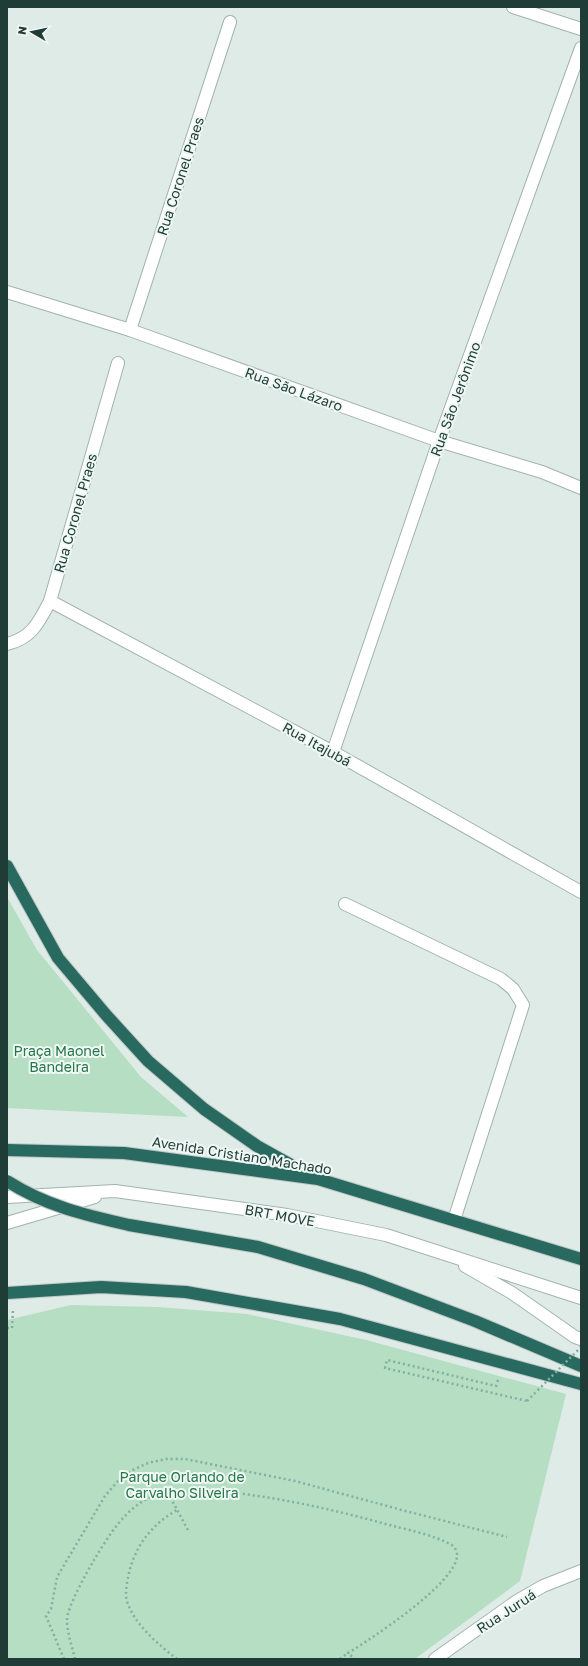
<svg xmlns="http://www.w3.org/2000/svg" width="588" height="1666" viewBox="0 0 588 1666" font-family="'Golos Text',sans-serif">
	<rect width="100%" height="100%" fill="#dfebe6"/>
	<!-- green -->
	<g fill="#b6dec2">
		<path d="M7,897L37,950L141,1077L188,1117L7,1108Z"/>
		<path d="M71,1305L158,1307L247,1314L366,1340L566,1394L520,1581L415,1659H7V1320Z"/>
	</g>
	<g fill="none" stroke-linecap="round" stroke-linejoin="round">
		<defs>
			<g id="minor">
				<path d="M513,7L581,29"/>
				<path d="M7,292L130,330L439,441L542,472L581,488"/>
				<path d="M130,330L230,22"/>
				<path d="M50,601L333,752L581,892"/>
				<path d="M7,644C32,638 39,622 50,601L118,363"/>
				<path d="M333,752L439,441L581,48"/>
				<path d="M345,904L501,979L513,989L523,1005L454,1220"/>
				<path d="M7,1197L115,1191L287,1215L386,1235L581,1298"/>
				<path d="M7,1223L95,1197"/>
				<path d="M465,1266L512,1293L575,1337L581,1339"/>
				<path d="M435,1659L517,1601L543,1586L581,1571"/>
			</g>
			<g id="highway">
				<path d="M7,866L58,958L107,1016L148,1061L204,1109L257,1146L311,1176"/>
				<path d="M7,1150L124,1153L318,1179L581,1259"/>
				<path d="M129,1225L258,1247L364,1279L475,1321L581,1366"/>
				<path d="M7,1293L101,1287L186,1292L340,1319L581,1384"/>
			</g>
		</defs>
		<!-- minor casing -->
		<use href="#minor" stroke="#a2b3ae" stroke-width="14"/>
		<!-- highway casing -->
		<use href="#highway" stroke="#c0c8c7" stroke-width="14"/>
		<!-- path -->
		<g stroke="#7db1a3" stroke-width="2.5" stroke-dasharray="2 3" stroke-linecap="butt">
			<path d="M7,1328H12L13,1310"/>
			<path d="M498,1380L496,1386L387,1360L385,1368L527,1401"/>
			<path d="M168,1493L189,1532"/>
			<path d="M64,1659L46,1616L51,1609L57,1577L105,1496L117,1482L133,1470L148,1463L166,1459H185L295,1481L398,1509L507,1537"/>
			<path d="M75,1659C72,1646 67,1633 67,1620C67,1607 87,1572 94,1560C108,1537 125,1508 151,1497C173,1489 204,1490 227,1492C284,1498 339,1511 393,1526C410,1530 435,1536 450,1544C454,1546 457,1550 457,1555C458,1582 371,1639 348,1653L355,1659"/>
			<path d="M177,1659C159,1645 136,1626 128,1604C125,1598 126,1590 127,1583C132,1550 149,1526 177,1510"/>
			<path d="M340,1659L348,1653"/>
		</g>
		<!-- minor -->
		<use href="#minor" stroke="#fff" stroke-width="12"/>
		<!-- highway -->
		<use href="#highway" stroke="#296a60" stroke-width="12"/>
		<defs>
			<path id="highway-bridge" d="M7,1181C46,1206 85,1215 129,1225"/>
		</defs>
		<!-- highway-bridge casing -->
		<use href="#highway-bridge" stroke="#c0c8c7" stroke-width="14" stroke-linecap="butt"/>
		<!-- path-bridge -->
		<path stroke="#7db1a3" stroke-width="2.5" stroke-dasharray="2 3" stroke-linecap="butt" d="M527,1401L581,1347"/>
		<!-- highway-bridge -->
		<use href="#highway-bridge" stroke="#296a60" stroke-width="12"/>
	</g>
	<g text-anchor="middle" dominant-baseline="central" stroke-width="4" stroke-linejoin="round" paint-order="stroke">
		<!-- street labels -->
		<g font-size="14" fill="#1f3c36" stroke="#eff8f4">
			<text transform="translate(180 176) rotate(-72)">Rua Coronel Praes</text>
			<text transform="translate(294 389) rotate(20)">Rua São Lázaro</text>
			<text transform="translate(455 399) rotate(-70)">Rua São Jerônimo</text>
			<text transform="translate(75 513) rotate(-74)">Rua Coronel Praes</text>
			<text transform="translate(317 744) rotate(29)">Rua Itajubá</text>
			<text transform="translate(242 1155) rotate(9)">Avenida Cristiano Machado</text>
			<text transform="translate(280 1215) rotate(10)">BRT MOVE</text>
			<text transform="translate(506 1611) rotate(-33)">Rua Juruá</text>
		</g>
		<!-- park labels -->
		<g font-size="14" fill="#267649" stroke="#eff8f4">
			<text x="59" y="1050">Praça Maonel<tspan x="59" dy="16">Bandeira</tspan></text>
			<text x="182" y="1476">Parque Orlando de<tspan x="182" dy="16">Carvalho Silveira</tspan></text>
		</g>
	</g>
	<!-- border -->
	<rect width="588" height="1666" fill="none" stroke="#1f3c36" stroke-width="16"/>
	<!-- north arrow -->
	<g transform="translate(32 32) rotate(279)" stroke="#eff8f4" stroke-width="3" paint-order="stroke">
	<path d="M0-3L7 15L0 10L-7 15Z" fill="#1f3c36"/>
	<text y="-6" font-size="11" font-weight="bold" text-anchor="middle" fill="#1f3c36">N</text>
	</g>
</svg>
